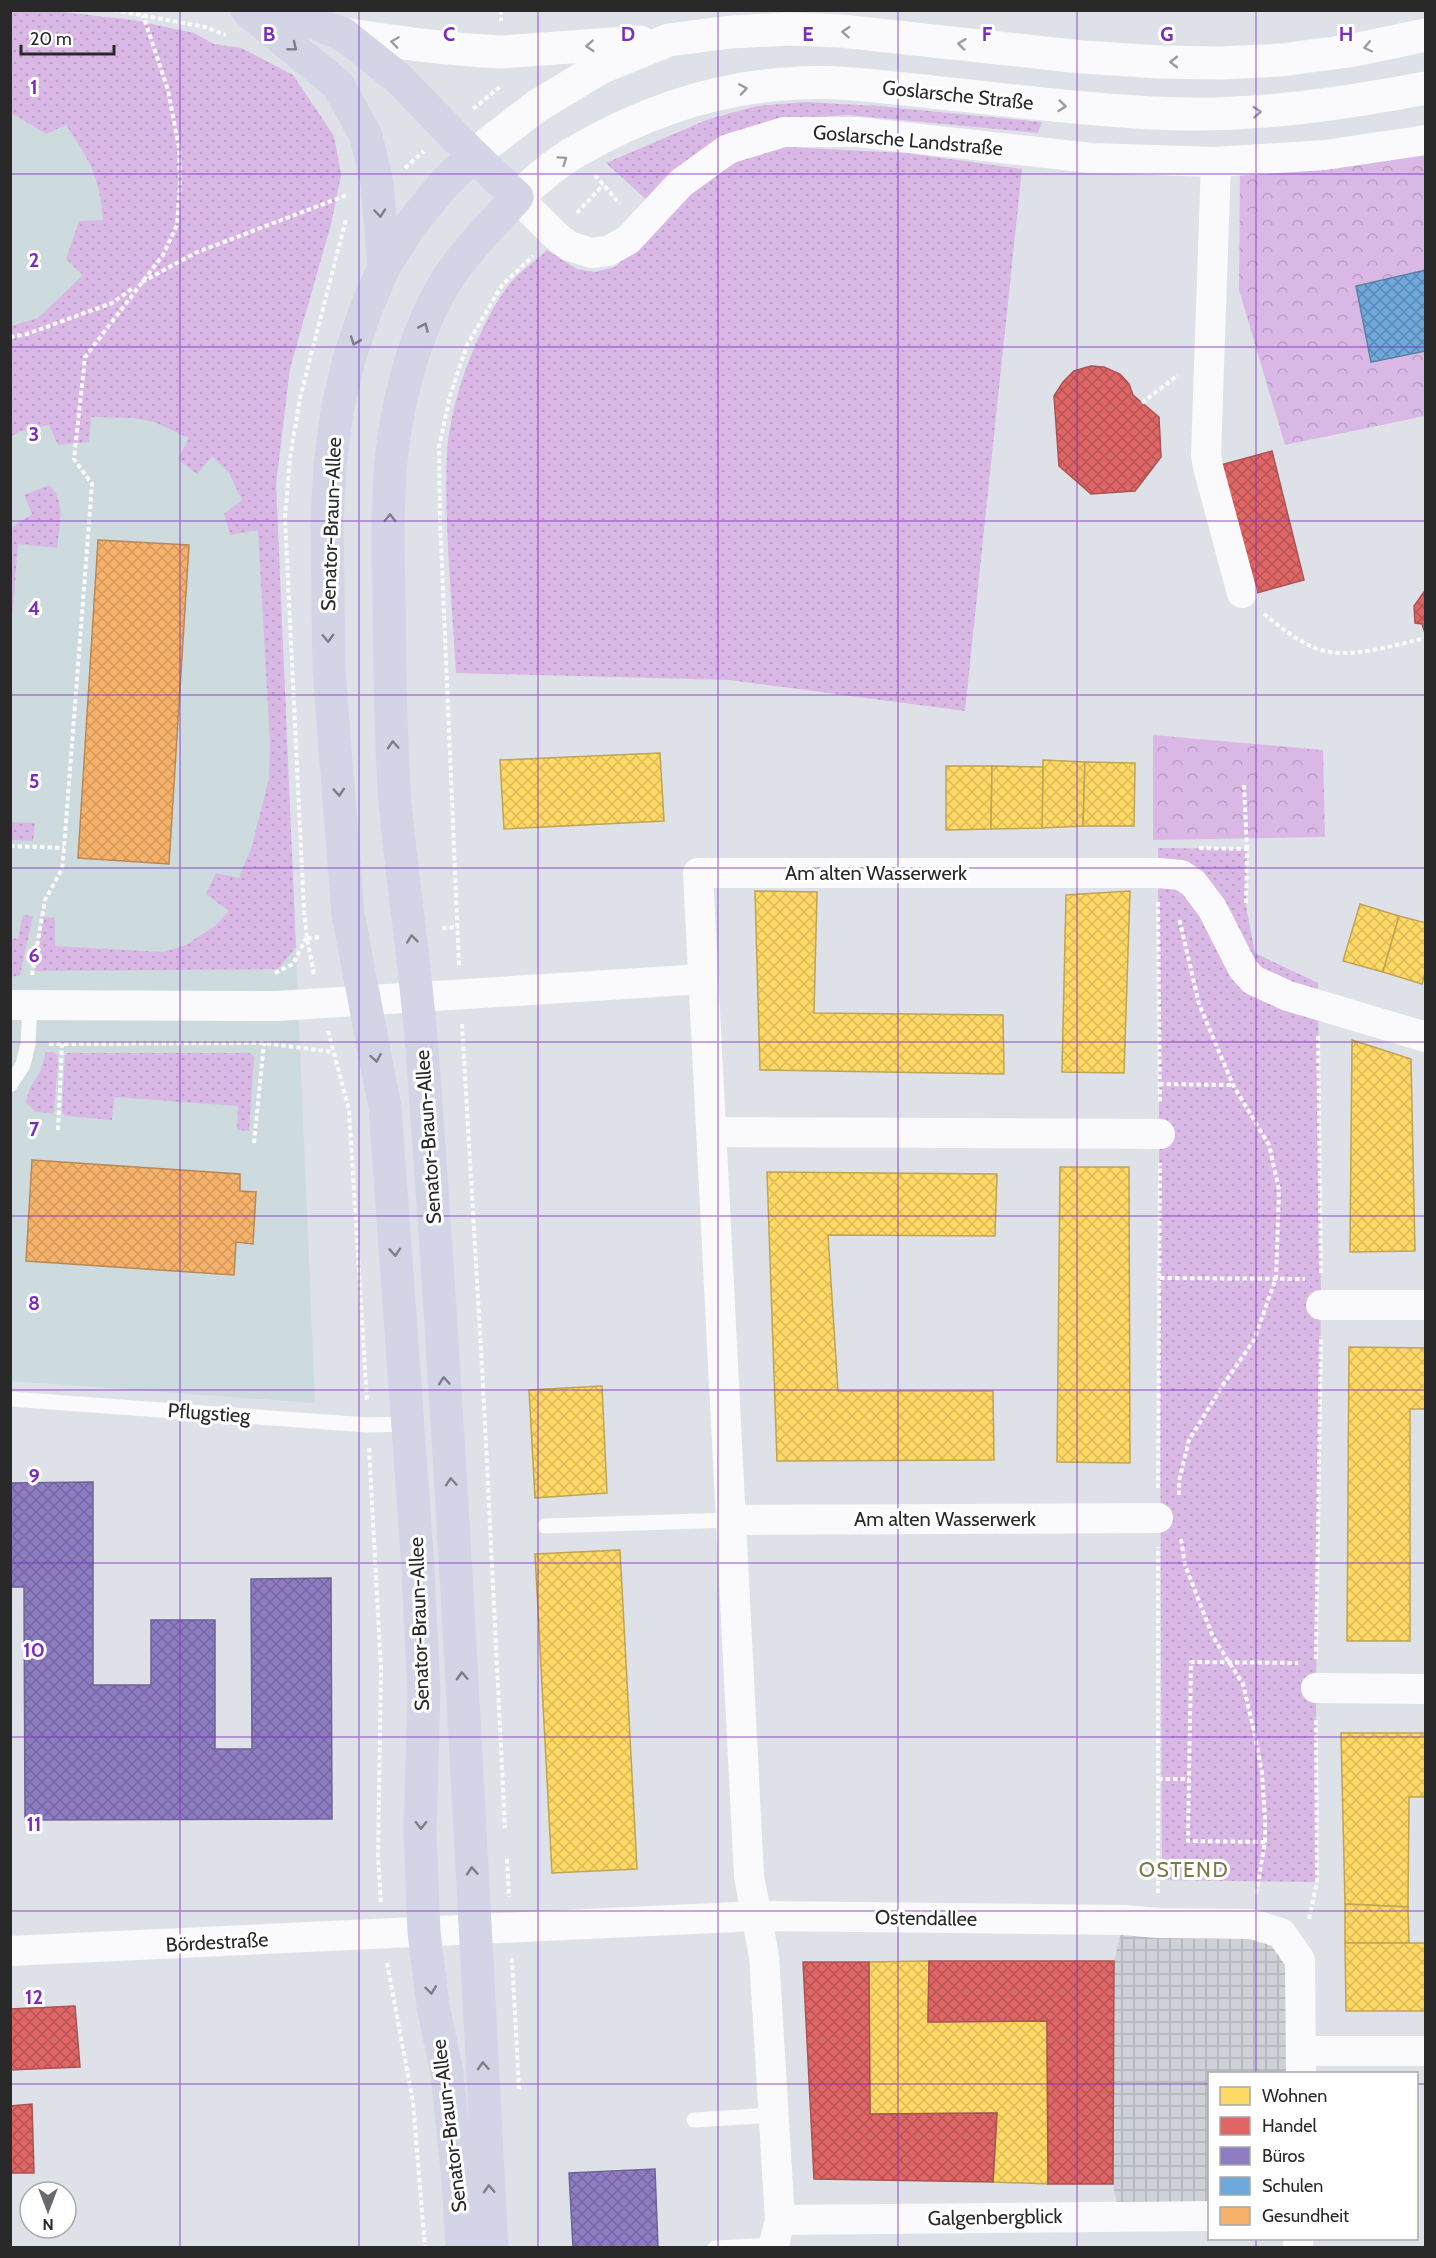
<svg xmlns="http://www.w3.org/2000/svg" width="1436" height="2258" viewBox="0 0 1436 2258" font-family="Cabin,sans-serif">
	<defs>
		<pattern id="grass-dots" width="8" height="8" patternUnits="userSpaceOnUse" patternTransform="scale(1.5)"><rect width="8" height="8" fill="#dab8e5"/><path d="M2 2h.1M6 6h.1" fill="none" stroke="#bb9ec4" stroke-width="1.8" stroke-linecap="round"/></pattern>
		<pattern id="park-crowns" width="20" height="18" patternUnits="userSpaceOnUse" patternTransform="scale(1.5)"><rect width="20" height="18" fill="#dab8e5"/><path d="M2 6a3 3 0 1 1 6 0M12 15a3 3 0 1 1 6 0" fill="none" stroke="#bb9ec4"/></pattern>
		<pattern id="plaza-grid" width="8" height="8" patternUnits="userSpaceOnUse" patternTransform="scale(1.5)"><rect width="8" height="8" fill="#ced1d8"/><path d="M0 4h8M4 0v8" fill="none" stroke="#b1b3b9"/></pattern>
		<pattern id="homes-cross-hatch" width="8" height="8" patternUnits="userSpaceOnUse" patternTransform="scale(1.5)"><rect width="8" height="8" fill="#ffd966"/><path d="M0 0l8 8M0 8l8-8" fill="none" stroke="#dbba58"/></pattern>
		<pattern id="shops-cross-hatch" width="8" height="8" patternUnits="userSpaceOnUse" patternTransform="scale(1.5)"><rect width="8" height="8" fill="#e06666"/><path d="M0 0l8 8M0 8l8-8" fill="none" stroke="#b65454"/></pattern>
		<pattern id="offices-cross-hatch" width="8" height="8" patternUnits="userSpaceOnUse" patternTransform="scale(1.5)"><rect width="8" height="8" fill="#8e7cc3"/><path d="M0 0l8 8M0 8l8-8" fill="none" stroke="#74669e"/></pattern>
		<pattern id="schools-cross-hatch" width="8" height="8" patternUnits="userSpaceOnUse" patternTransform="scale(1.5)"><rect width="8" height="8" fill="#6fa8dc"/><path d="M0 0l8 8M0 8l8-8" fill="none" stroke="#5b89b2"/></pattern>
		<pattern id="health-cross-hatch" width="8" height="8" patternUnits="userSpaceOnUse" patternTransform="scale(1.5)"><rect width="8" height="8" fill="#f6b26b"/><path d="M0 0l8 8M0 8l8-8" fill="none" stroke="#d3995d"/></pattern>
	</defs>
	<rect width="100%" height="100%" fill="#dee1e8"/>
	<!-- medical -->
	<path fill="#cddade" d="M11,15L241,48L293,75L334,136L341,175L331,224L290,368L276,484L315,1403L11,1381Z"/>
	<!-- grass -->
	<g fill="url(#grass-dots)">
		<path d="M11,10L55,11L133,20L194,33L214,44L241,48L293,75L334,136L341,175L331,224L290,368L276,484L296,947L278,969L35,971L43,917L55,918V946L163,952L186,945L216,925L229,911L206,894L216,873L239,878L252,846L269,778L270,743L258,530L230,535L224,514L242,500L229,473L212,456L197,474L178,459L189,438L154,422L133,418L91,417L89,442L58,445L49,425L18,432L11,437V326L38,318L83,275L66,259L79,221L103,220C100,176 89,160 66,125L46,134L11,113Z"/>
		<path d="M806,102L878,106L1042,122L1038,133L849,115L799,118L647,200L606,163L709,119L757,106Z"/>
		<path d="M786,147L906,153L1022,169L965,711L729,680L456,673C452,600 444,526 447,453C450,401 477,329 507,287C516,274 536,261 547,250L577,269L595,272L615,267L692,191L739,160Z"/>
		<path d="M49,485C67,502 59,525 57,548L18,544L11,631V528L32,514L24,495Z"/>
		<path d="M10,822L35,823L33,841L11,840Z"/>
		<path d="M1158,848L1247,849L1246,906L1255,953L1318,983L1321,1305L1316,1688L1317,1882L1162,1880Z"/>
		<path d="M23,915L33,916L20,975L11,977V938L18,939Z"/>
		<path d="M46,1052H54L58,1056L54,1113L35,1112L26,1102L29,1090L40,1072Z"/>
		<path d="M67,1053H250L254,1057L249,1131L237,1130L238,1106L114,1097L112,1120L66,1116L62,1113L65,1055Z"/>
	</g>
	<!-- park -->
	<g fill="url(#park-crowns)">
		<path d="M1425,155V416L1285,445L1239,290L1240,173Z"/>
		<path d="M1153,735L1323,750L1325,837L1153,840Z"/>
	</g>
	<!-- plaza -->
	<path fill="url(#plaza-grid)" d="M1124,1920L1281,1933L1301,2073L1210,2074L1209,2216L1119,2215L1113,2184L1114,1961Z"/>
	<!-- homes -->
	<g fill="url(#homes-cross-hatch)" stroke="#bfa454" stroke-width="1.5">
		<path d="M660,753L664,821L504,829L500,760Z"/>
		<path d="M1043,760L1085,762L1083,826L1042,828Z"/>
		<path d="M1085,762L1135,763L1134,826H1083Z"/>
		<path d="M946,766H992L991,829L946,830Z"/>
		<path d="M992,766L1043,767L1042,828L991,829Z"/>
		<path d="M755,891L817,892L814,1013L1003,1015L1004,1074L760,1070Z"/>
		<path d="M1130,891L1124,1073L1062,1072L1066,895Z"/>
		<path d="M1360,904L1399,916L1383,972L1343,961Z"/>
		<path d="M1399,916L1426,923V970L1422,984L1383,972Z"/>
		<path d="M1352,1040L1411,1059L1415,1251L1350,1252Z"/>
		<path d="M1060,1167H1129L1130,1463L1057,1462Z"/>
		<path d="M767,1172L997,1174L995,1236L828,1235L838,1391H993L994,1460L777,1461Z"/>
		<path d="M1349,1347L1426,1348V1409H1410V1641H1347Z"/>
		<path d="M602,1386L607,1493L535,1498L529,1390Z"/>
		<path d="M620,1550L637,1869L552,1873L535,1554Z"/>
		<path d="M1341,1733H1426V1797H1409L1408,1907L1345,1904Z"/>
		<path d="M1345,1904L1408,1907L1409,1943H1345Z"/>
		<path d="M1345,1943H1426V2011H1346Z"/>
		<path d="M929,1961L928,2022L1047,2021L1048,2184L993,2182L997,2113L870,2114L869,1962Z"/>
	</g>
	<!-- shops -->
	<g fill="url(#shops-cross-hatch)" stroke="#a95454" stroke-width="1.5">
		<path d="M1091,366L1104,367L1120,374L1129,384L1133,395L1159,417L1161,457L1135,491L1091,494L1059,466L1054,396L1063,382L1074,371Z"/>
		<path d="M1272,451L1304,580L1253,594L1217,466Z"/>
		<path d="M1426,589V636L1422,624L1415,623L1414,606Z"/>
		<path d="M929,1961H1114L1113,2184H1048L1047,2021L928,2022Z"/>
		<path d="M803,1962H869L870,2114L997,2113L993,2182L814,2179Z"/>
		<path d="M75,2006L80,2067L10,2070V2009Z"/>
		<path d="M32,2104L34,2173H10V2106Z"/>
	</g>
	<!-- offices -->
	<g fill="url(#offices-cross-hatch)" stroke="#706395" stroke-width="1.5">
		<path d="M93,1482V1685H151V1620H215V1749H252L251,1579L331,1578L332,1819L25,1820L24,1587H10V1483Z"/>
		<path d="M655,2169L658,2248H573L569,2173Z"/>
	</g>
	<!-- schools -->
	<path fill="url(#schools-cross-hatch)" stroke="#5a82a6" stroke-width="1.5" d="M1426,270V351L1371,362L1356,286Z"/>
	<!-- health -->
	<g fill="url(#health-cross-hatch)" stroke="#b88957" stroke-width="1.5">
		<path d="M98,540L189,545L169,864L78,858Z"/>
		<path d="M32,1160L240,1174V1191L256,1192L253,1244L236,1242L234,1275L26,1261Z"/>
	</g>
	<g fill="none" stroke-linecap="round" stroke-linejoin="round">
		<!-- path -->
		<g stroke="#fafafc" stroke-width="4" stroke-dasharray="4.5 3" stroke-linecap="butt">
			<path d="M114,10L205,27L226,35"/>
			<path d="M501,10V21"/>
			<path d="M473,109L502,85"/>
			<path d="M405,168L424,151"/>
			<path d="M595,175L620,204"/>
			<path d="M577,213L603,185"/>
			<path d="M142,282L195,253L347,195"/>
			<path d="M10,337L27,334L112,303L133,288"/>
			<path d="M1142,403L1178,375"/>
			<path d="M1264,614C1280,627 1296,640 1315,648C1346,661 1394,645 1426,638"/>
			<path d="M1244,785L1247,849"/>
			<path d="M10,846L64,848"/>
			<path d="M1199,848L1247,849L1246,904"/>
			<path d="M1158,902L1160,1104"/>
			<path d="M442,928L458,927"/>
			<path d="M307,938L321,937"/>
			<path d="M459,965L440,519L439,447L450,396L467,345L502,285L533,256"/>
			<path d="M275,973L293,964L306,938"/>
			<path d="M314,974L307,938L304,911L285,518L290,458L300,398L346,219"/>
			<path d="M32,975L45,900L62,869L64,848L92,484L74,459L85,357L163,255L177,225L180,182L179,148L168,90L143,15"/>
			<path d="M462,1024L483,1384L505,1828"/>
			<path d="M328,1031L349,1110L367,1401"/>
			<path d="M1318,1036L1321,1275"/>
			<path d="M49,1044L264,1043L333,1052"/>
			<path d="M1159,1084L1233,1085"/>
			<path d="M58,1130L62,1044"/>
			<path d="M254,1143L264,1043"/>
			<path d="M1160,1278L1305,1279"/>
			<path d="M369,1448L381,1669L378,1855L381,1905"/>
			<path d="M1158,1488L1160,1163"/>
			<path d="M1179,1495V1481L1189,1440L1223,1385L1254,1340L1276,1278L1279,1190L1269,1145L1233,1085L1199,1004L1179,918"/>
			<path d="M1181,1539L1185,1565L1213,1637L1243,1684L1254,1731L1262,1773L1265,1819V1842L1256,1895"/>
			<path d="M1316,1659L1321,1336"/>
			<path d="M1158,1779H1189"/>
			<path d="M1265,1842L1188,1841L1191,1662L1298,1663"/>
			<path d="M507,1859L509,1897"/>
			<path d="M1158,1893V1547"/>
			<path d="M1309,1919L1317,1882L1316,1717"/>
			<path d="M512,1958L519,2089"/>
			<path d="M387,1963L413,2102L425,2248"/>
		</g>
		<!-- lane -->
		<g stroke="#fafafc" stroke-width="15">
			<path d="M10,1085L23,1065L28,1044L30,1005"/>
			<path d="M10,1399L368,1425L408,1424"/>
			<path d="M545,1526L731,1520"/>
			<path d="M694,2120L774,2115"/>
			<path d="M715,2248L773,2245"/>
		</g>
		<!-- street -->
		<g stroke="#fafafc" stroke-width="30">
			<path d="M1216,162L1206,455L1208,467L1242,593"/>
			<path d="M517,197L555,235L569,246L591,253L608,251L628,240L681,183L728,149L784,132H857L1091,158L1216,162L1325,155L1426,140"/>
			<path d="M10,1005L277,1006L703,979"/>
			<path d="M713,1132L1160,1134"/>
			<path d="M1321,1305H1426"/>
			<path d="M731,1520L1158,1518"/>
			<path d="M1316,1688L1426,1689"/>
			<path d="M10,1951L757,1916L1124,1920L1158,1923L1252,1924L1281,1933L1300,1960L1301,2074"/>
			<path d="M1301,2051H1426"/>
			<path d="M780,2220L1210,2216"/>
			<path d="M1298,2238V2248"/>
			<path d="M773,2248L780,2220L764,1956L749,1876L698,873H1158L1181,875L1193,883L1212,908L1243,969L1253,980L1288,996L1426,1037"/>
		</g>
		<!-- secondary -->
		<g stroke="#fafafc" stroke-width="33">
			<path d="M343,34C396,42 448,50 502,52L640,42"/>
			<path d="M473,155L537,106L600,68L669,40L730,32L790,29L841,31L1082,57L1160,62L1221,63L1281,60L1349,51L1426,35"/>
			<path d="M517,197C536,181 555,163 577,151C646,111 721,86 801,83C842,81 882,87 923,91C1000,99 1076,109 1153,113C1245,118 1336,105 1426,88"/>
		</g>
		<!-- primary -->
		<g stroke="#d3d4e6" stroke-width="33">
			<path d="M247,10L338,85L366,136L377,183L384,267"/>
			<path d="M271,10L304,19L343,34L398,78L473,155L517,197C499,218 478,238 461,260C425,306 406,367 396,424C386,479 388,546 389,602C390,668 390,735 395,802C403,889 417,975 423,1063C452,1457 471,1852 492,2248"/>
			<path d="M462,2248L458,2179L447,2073L433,2006L424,1932L420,1833L424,1692L417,1553L385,1108L348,914L329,671L327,520L330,466L337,411L349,359L366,309L384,267L411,224L444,184L473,155"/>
		</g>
	</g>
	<!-- one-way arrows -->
	<defs><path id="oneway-chevron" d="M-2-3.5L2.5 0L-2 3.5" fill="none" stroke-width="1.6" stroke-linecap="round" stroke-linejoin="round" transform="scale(1.5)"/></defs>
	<g stroke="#9c9c9d">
		<use href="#oneway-chevron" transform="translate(846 32) rotate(-176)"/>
		<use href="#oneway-chevron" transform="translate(395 42) rotate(-172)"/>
		<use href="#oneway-chevron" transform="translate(962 44) rotate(-173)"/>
		<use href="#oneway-chevron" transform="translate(590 46) rotate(176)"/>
		<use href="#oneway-chevron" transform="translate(1368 47) rotate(168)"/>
		<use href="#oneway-chevron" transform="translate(1174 62) rotate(-180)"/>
		<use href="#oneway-chevron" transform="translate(743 89) rotate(-9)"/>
		<use href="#oneway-chevron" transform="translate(1062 106) rotate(6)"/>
		<use href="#oneway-chevron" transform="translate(1257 112) rotate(-4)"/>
		<use href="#oneway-chevron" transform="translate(563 160) rotate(-35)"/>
	</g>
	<g stroke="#7e7e88">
		<use href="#oneway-chevron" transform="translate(293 47) rotate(39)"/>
		<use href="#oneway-chevron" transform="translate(380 213) rotate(85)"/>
		<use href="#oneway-chevron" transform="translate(424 327) rotate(-66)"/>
		<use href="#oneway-chevron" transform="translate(355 341) rotate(109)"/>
		<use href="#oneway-chevron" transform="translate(390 518) rotate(-89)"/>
		<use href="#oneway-chevron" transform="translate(328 638) rotate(88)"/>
		<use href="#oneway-chevron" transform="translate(393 745) rotate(-93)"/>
		<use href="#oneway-chevron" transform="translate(339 792) rotate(86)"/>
		<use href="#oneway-chevron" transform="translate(412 939) rotate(-96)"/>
		<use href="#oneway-chevron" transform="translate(376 1058) rotate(80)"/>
		<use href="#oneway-chevron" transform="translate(395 1252) rotate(86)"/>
		<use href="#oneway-chevron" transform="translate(444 1381) rotate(-94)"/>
		<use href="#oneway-chevron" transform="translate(451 1482) rotate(-94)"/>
		<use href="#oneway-chevron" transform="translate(462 1676) rotate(-93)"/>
		<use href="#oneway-chevron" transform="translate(421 1825) rotate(91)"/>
		<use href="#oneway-chevron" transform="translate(472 1871) rotate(-94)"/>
		<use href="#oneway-chevron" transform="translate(431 1990) rotate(83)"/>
		<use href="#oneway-chevron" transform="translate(483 2066) rotate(-93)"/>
		<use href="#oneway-chevron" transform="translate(489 2189) rotate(-93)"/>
	</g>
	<!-- grid -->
	<path fill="none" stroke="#7b2cbf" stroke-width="1.5" stroke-opacity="0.55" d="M180,10V2248M359,10V2248M538,10V2248M718,10V2248M898,10V2248M1077,10V2248M1256,10V2074M10,174H1426M10,347H1426M10,521H1426M10,695H1426M10,868H1426M10,1042H1426M10,1216H1426M10,1390H1426M10,1563H1426M10,1737H1426M10,1911H1426M10,2084H1210M1416,2084H1426M1256,2238V2248"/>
	<g text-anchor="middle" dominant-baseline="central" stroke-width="6" stroke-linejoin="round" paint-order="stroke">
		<!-- street labels -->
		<g font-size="20" fill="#292929" stroke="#fff">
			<text transform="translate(958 95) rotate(6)">Goslarsche Straße</text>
			<text transform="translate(908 140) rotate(5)">Goslarsche Landstraße</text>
			<text transform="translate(331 524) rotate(-88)">Senator-Braun-Allee</text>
			<text x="876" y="873">Am alten Wasserwerk</text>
			<text transform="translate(428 1137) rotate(-94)">Senator-Braun-Allee</text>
			<text transform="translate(209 1413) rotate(4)">Pflugstieg</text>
			<text x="945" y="1519">Am alten Wasserwerk</text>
			<text transform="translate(419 1624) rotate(-92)">Senator-Braun-Allee</text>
			<text transform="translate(926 1918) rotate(1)">Ostendallee</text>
			<text transform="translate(217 1942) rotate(-3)">Bördestraße</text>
			<text transform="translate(449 2126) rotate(-97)">Senator-Braun-Allee</text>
			<text transform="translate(995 2217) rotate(-1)">Galgenbergblick</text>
		</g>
		<!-- neighbourhood labels -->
		<g font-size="21" letter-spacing="1.5" fill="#79794a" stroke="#fff">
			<text x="1184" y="1869">OSTEND</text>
		</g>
	</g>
	<g font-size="20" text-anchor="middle" font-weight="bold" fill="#7b2cbf" stroke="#fff" stroke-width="6" stroke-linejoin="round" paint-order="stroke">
		<text x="269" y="41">B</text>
		<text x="449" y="41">C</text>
		<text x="628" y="41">D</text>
		<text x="808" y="41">E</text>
		<text x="987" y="41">F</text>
		<text x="1167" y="41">G</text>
		<text x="1346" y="41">H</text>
		<text x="34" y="94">1</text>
		<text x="34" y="267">2</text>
		<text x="34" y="441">3</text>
		<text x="34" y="615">4</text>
		<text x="34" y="788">5</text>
		<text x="34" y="962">6</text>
		<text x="34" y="1136">7</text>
		<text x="34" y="1310">8</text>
		<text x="34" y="1483">9</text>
		<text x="34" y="1657">10</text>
		<text x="34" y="1831">11</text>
		<text x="34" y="2004">12</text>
	</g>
	<!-- border -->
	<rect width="1436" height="2258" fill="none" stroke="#292929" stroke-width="24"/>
	<!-- legend -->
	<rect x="1208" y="2072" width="210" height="168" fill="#ffffff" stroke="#a9a9a9" stroke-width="1.5"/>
	<rect x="1220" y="2087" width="30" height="18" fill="#ffd966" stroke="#a9a9a9" stroke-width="1.5"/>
	<text x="1262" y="2102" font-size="18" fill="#292929">Wohnen</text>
	<rect x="1220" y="2117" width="30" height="18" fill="#e06666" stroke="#a9a9a9" stroke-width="1.5"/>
	<text x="1262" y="2132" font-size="18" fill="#292929">Handel</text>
	<rect x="1220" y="2147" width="30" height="18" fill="#8e7cc3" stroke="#a9a9a9" stroke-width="1.5"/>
	<text x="1262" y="2162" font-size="18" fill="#292929">Büros</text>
	<rect x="1220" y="2177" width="30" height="18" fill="#6fa8dc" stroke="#a9a9a9" stroke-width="1.5"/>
	<text x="1262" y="2192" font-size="18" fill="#292929">Schulen</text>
	<rect x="1220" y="2207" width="30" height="18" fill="#f6b26b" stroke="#a9a9a9" stroke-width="1.5"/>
	<text x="1262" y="2222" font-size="18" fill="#292929">Gesundheit</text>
	<!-- north arrow -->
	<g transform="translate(48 2210) rotate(180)"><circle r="28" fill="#ffffff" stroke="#a9a9a9" stroke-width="1.5"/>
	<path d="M0-4.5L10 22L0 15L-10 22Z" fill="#68696c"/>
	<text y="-9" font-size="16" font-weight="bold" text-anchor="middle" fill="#292929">N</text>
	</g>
	<!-- scale -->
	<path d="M21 45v9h93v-9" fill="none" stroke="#292929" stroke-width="3"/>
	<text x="30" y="45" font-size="18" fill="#292929" stroke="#ffffff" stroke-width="4.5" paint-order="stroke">20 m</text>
</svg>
